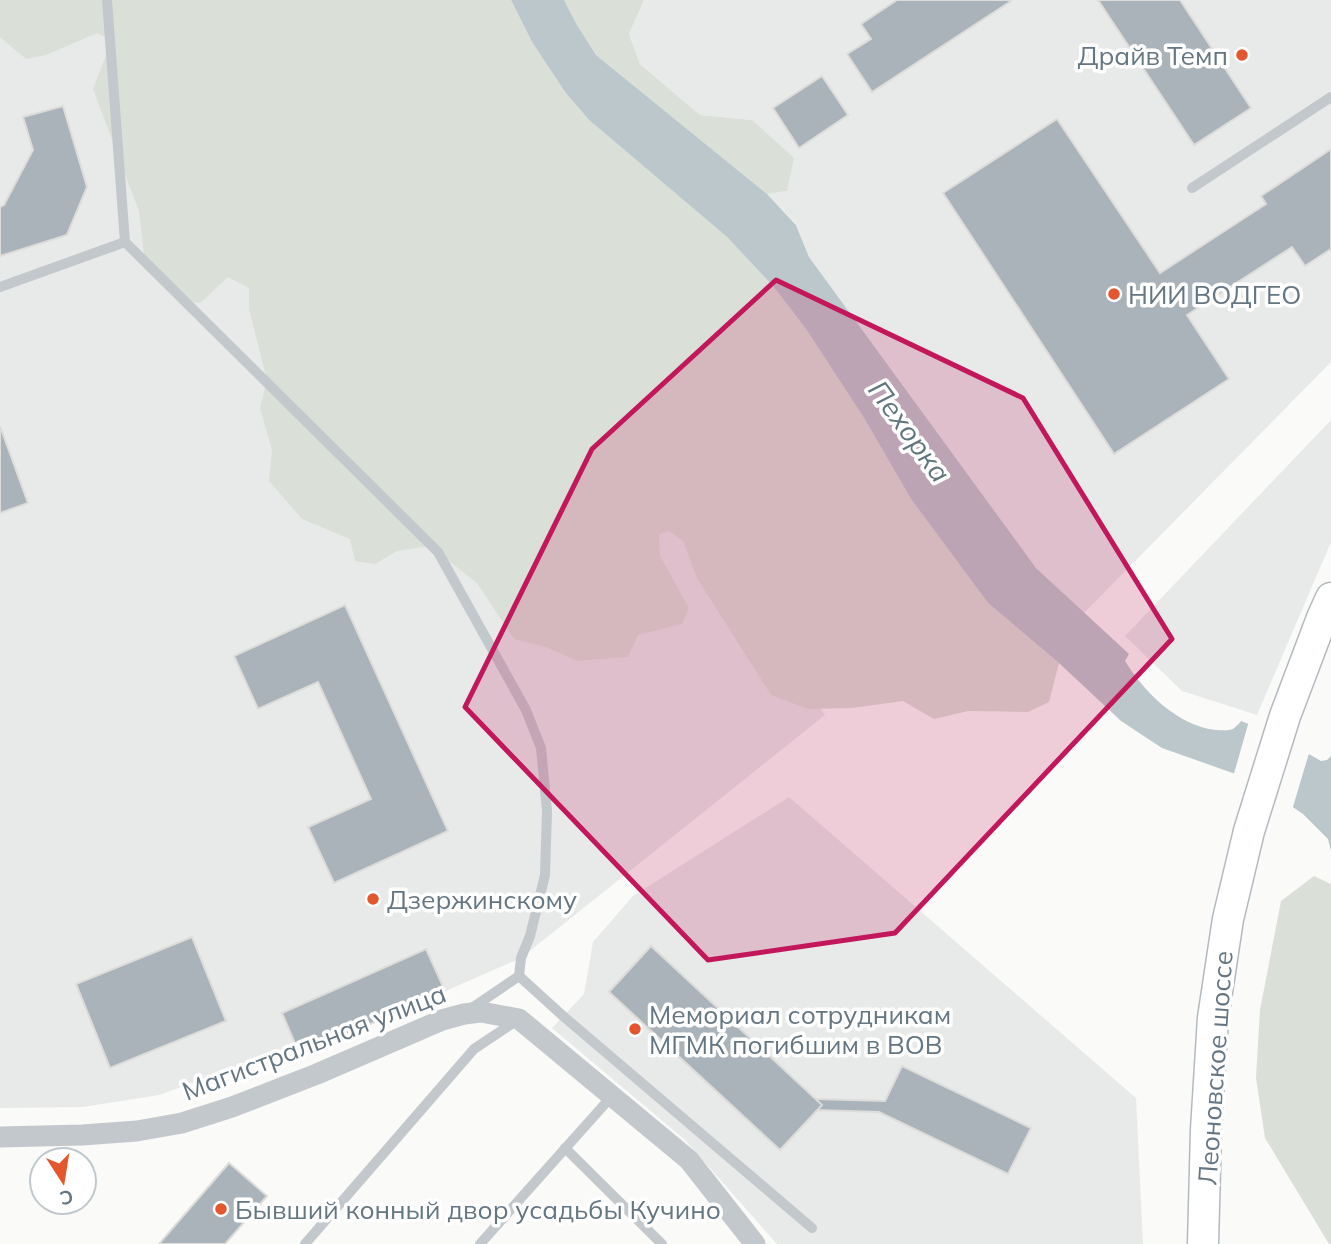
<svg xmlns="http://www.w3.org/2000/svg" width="1331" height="1244" viewBox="0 0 1331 1244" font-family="Mulish,sans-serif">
	<rect width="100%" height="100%" fill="#fafaf8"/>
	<!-- built -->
	<g fill="#e8e9e9">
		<path d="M0,0H273L425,158L825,715L521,958L300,1055L296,1046L159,1095L83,1107L0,1108Z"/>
		<path d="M644,0H1331V362L1084,613L1036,568L809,257L796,224L767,194L787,191L752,120L700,115L640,64L629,34Z"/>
		<path d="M1331,420V542L1257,715L1182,691L1125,636Z"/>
		<path d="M789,797L1136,1098L1143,1244H777L685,1140L552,1028L584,994L593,942L633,896Z"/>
	</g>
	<!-- green -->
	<g fill="#dadfd7">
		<path d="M0,0H511L532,42L565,92L589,120L727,237L773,286L806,329L864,418L911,499L988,603L1059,663L1049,702L1028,712L968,711L934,719L903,701L852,708L808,709L771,695L697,578L683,541L669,531L659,534L660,556L689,608L682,624L638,635L628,657L577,661L546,647L514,639L477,583L430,546L397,551L375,564L355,561L350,539L302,519L269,481L272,450L260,408L267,380L249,309V288L228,277L200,303L184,301L145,263L139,211L93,89L112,40L97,33L46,55L26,59L0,37Z"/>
		<path d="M564,0H644L629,34L640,64L700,115L752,120L794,158L787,191L767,194L596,55L577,25Z"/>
		<path d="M1314,876L1331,884V1244H1329L1265,1138L1256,1078L1260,1010L1281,901Z"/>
	</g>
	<!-- water -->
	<path fill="#bbc7cb" d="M511,0H564L577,25L596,55L767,194L796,225L809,257L1036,568L1129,654L1125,661C1144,692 1178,726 1216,730C1221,730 1228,731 1233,729C1233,729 1241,722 1241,721L1272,733L1321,761L1327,760L1331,756V851L1328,839L1303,814L1268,790L1244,777L1162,748L1121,721L1059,663L988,603L911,499L864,418L806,329L773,286L727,237L589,120L565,92L532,42Z"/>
	<!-- pier -->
	<path fill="#fafaf8" d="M1249,721L1273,730L1310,750L1292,810L1266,793L1243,780L1233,777Z"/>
	<!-- building -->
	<g fill="#aab3b9" stroke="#dcdcda" stroke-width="2">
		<path d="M897,0H1010L1011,1L872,92L847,54L871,39L861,24Z"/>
		<path d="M1098,0H1180L1251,108L1194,145Z"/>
		<path d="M822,76L848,115L799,148L773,108Z"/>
		<path d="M63,106L87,187L67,235L0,256V207L4,205L33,150L23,117Z"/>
		<path d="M1057,119L1160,273L1266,204L1261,196L1331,149V249L1305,266L1292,247L1187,315L1229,379L1114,454L943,193Z"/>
		<path d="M0,426L28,503L0,513Z"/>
		<path d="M345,605L448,831L334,883L308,827L371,799L318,682L258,709L234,656Z"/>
		<path d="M192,937L226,1021L110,1068L76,984Z"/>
		<path d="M651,946L815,1099L885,1101L902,1066L1031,1128L1008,1174L879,1112L817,1110L780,1150L609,992Z"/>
		<path d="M651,946L822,1105L780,1150L609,992Z"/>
		<path d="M426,949L445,991L300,1055L282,1013Z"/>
		<path d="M229,1163L267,1196L225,1244H159Z"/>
	</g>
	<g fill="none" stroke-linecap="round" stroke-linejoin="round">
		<defs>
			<path id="secondary" d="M1203,1244L1206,1130L1213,1018L1228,919L1249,831L1285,716L1322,618L1331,598"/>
		</defs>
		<!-- secondary casing -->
		<use href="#secondary" stroke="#b3babf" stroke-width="33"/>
		<!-- lane -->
		<g stroke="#c3c8cc" stroke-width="10">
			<path d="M107,0L125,242L438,552L526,710L541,748L547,811L545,875L530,936L521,958L519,976L472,1008"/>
			<path d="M1192,188L1331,97"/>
			<path d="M0,287L125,242"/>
			<path d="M519,976L563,1016L812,1228"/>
			<path d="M565,1148L662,1244"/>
			<path d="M305,1244L474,1049L516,1021"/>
			<path d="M480,1244L612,1096"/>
		</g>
		<!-- street -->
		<path stroke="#c3c8cc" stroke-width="21" d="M0,1137L82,1135L137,1131L182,1123L232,1107L317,1074L442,1020L464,1014L481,1012L519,1019L689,1160L755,1244"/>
		<!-- secondary -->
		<use href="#secondary" stroke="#fff" stroke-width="30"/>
	</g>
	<!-- marked area -->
	<path fill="#c2185b" fill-opacity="0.2" stroke="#c2185b" stroke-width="5" stroke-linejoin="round" d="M776,280L1023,398L1172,639L895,933L708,960L465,707L592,449Z"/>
	<!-- markers -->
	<g fill="#e4572e" stroke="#fff" stroke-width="2.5">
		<circle cx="1242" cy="55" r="7"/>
		<circle cx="1114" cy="294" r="7"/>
		<circle cx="373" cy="899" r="7"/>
		<circle cx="635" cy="1029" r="7"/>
		<circle cx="221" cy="1209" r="7"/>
	</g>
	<g text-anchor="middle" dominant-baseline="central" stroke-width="7" stroke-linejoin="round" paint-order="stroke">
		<!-- poi labels -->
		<g font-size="26" fill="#657683" stroke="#fff" text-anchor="start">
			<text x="1228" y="55" text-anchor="end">Драйв Темп</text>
			<text x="1128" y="294">НИИ ВОДГЕО</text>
			<text x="387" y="899">Дзержинскому</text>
			<text x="649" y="1014">Мемориал сотрудникам<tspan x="649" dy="30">МГМК погибшим в ВОВ</tspan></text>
			<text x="235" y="1209">Бывший конный двор усадьбы Кучино</text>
		</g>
		<!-- street labels -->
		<g font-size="26" fill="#657683" stroke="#fff">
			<text transform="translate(314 1042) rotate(-21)">Магистральная улица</text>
			<text transform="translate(1215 1068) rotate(-86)">Леоновское шоссе</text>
		</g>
		<!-- water labels -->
		<g font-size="28" font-style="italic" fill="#60757c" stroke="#fff">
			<text transform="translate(910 431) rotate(54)">Пехорка</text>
		</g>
	</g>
	<!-- north arrow -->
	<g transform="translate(63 1181) rotate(168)"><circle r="33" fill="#ffffff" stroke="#c1c8cd" stroke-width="2"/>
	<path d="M0-5L12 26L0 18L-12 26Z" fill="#e4572e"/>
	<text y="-10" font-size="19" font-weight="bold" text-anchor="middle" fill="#657683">С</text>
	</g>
</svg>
